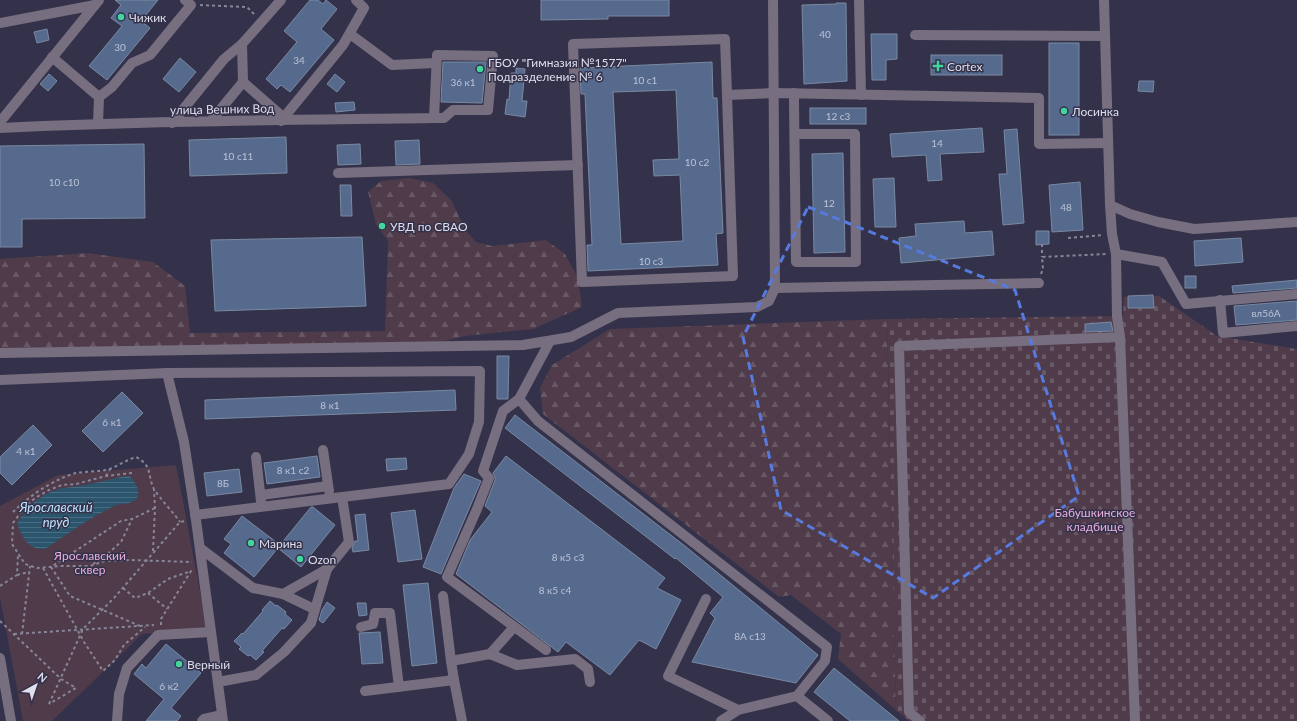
<svg xmlns="http://www.w3.org/2000/svg" width="1297" height="721" viewBox="0 0 1297 721" font-family="Lato,sans-serif">
	<defs>
		<pattern id="forest-firs" width="22" height="20" patternUnits="userSpaceOnUse"><rect width="22" height="20" fill="#4f3b4a"/><path d="M5 1l3.5 6h-7zM16 11l3.5 6h-7z" fill="#685764"/></pattern>
		<pattern id="cemetery-stones" width="16" height="16" patternUnits="userSpaceOnUse"><rect width="16" height="16" fill="#4f3b4a"/><path d="M2 7V4a2 2 0 0 1 4 0v3zM10 15v-3a2 2 0 0 1 4 0v3z" fill="#685764"/></pattern>
		<pattern id="water-rules" width="6" height="5" patternUnits="userSpaceOnUse"><rect width="6" height="5" fill="#2b546d"/><path d="M0 2.5h6" fill="none" stroke="#496c82"/></pattern>
	</defs>
	<rect width="100%" height="100%" fill="#34324a"/>
	<!-- forest -->
	<g fill="url(#forest-firs)">
		<path d="M409,178L433,183L451,200L466,231L476,242L492,246L546,240L565,254L578,278L582,307L533,329L465,336L432,344L0,352V259L88,253L153,262L185,286L190,333L385,331L388,241L376,224L368,192L381,181Z"/>
		<path d="M887,319L896,710L838,659L841,634L791,595L779,597L543,414L540,388L552,365L610,329Z"/>
	</g>
	<!-- cemetery -->
	<path fill="url(#cemetery-stones)" d="M1159,296L1217,336L1297,349V721H909L896,710L887,319L1123,316L1124,297Z"/>
	<!-- park -->
	<path fill="#4f3b4a" d="M176,465L207,628L142,634L52,721H23L0,597V506L58,475Z"/>
	<!-- water -->
	<path fill="url(#water-rules)" d="M129,476C135,481 143,493 135,500C129,505 120,503 114,506C91,517 66,535 45,549C28,550 23,538 17,524C25,508 41,494 59,489C68,487 79,487 89,484C102,482 116,477 129,476Z"/>
	<!-- building -->
	<g fill="#556a8d" stroke="#7a89a2" fill-rule="evenodd">
		<path d="M115,0H158L141,21L150,28L107,80L89,66L122,26L111,18L121,5Z"/>
		<path d="M310,0H318L323,4L326,0L337,9L321,29L334,40L290,92L281,85L277,89L266,79L297,42L284,31Z"/>
		<path d="M541,0H669V16H608V19L541,20Z"/>
		<path d="M836,3H846L847,81L804,84L802,5L836,4Z"/>
		<path d="M47,29L49,40L37,43L34,32Z"/>
		<path d="M871,34H897V59L886,60V80H872Z"/>
		<rect x="1049" y="43" width="30" height="92"/>
		<rect x="931" y="55" width="71" height="20"/>
		<path d="M180,58L196,72L179,92L163,79Z"/>
		<path d="M443,62H486L482,103L441,102Z"/>
		<path d="M712,62L713,98H717L723,233L716,234L718,265L588,271L587,245H592L585,94H581L580,68ZM676,90L679,159L653,160L654,176L680,175L683,241L621,244L613,92Z"/>
		<path d="M516,68L525,69L522,101H527L525,117L505,114L507,99L509,100L511,73H516Z"/>
		<path d="M49,74L57,81L48,91L40,84Z"/>
		<path d="M335,74L345,82L337,92L327,84Z"/>
		<path d="M1139,81H1154L1153,92L1138,91Z"/>
		<path d="M354,102L355,110L336,112L335,103Z"/>
		<rect x="810" y="108" width="56" height="16"/>
		<path d="M982,128L984,152L940,154L942,180L928,181L926,155L892,157L890,134Z"/>
		<path d="M1017,129L1024,223L1003,225L999,174H1007L1004,130Z"/>
		<path d="M286,137L287,173L190,176L189,140Z"/>
		<path d="M419,140L420,164L396,165L395,141Z"/>
		<path d="M144,144L145,218L22,219V247H0V146Z"/>
		<path d="M360,144L361,164L338,165L337,145Z"/>
		<path d="M843,153L845,252L814,253L812,154Z"/>
		<path d="M894,178L896,227H875L873,179Z"/>
		<path d="M1080,182L1083,230L1052,232L1049,185Z"/>
		<path d="M340,185H351L352,216H341Z"/>
		<path d="M964,221L965,233L992,231L994,255L901,263L899,238L916,236L915,224Z"/>
		<path d="M1036,231H1049V244L1036,245Z"/>
		<path d="M362,237L366,306L215,311L211,240Z"/>
		<path d="M1241,238L1243,262L1195,266L1194,241Z"/>
		<rect x="1185" y="276" width="11" height="12"/>
		<path d="M1297,280V288L1233,293L1232,286Z"/>
		<path d="M1153,295L1154,308H1128V296Z"/>
		<path d="M1297,301V320L1236,325L1234,306Z"/>
		<path d="M1111,322L1113,331L1085,332V324Z"/>
		<path d="M497,356H509L508,399H497Z"/>
		<path d="M455,390L456,410L205,419V400Z"/>
		<path d="M122,392L143,413L103,452L82,431Z"/>
		<path d="M515,415L685,546L818,655L796,683L692,662L715,618L710,613L723,597L676,558L675,559L505,428Z"/>
		<path d="M33,425L52,445L12,485L0,473V457Z"/>
		<path d="M317,456L320,477L267,484L264,463Z"/>
		<path d="M506,456L665,578L657,588L681,600L656,649L639,640L610,675L566,642L558,652L456,574L470,540L492,512L485,506L495,480V477L493,473Z"/>
		<path d="M406,458L407,469L387,471L386,459Z"/>
		<path d="M239,469L242,492L207,496L204,473Z"/>
		<path d="M464,474L481,481L441,574L423,567L454,488Z"/>
		<path d="M311,507H313L335,525L301,567L278,548L254,577L224,553L231,544L224,539L242,516L280,545Z"/>
		<path d="M415,510L422,559L398,562L391,513Z"/>
		<path d="M365,514L369,550L353,552L352,548L355,541H358L355,515Z"/>
		<path d="M428,583L437,663L412,666L403,585Z"/>
		<path d="M270,601L276,606L277,605L286,612L285,614L292,620L284,629L282,628L262,651L264,652L256,660L250,655L248,656L239,649L241,647L234,641L242,633L243,634L263,611L262,610Z"/>
		<path d="M327,602L335,608L323,623L319,620L322,610Z"/>
		<path d="M357,603H366L367,615L359,616Z"/>
		<path d="M380,632L383,663L362,664L359,633Z"/>
		<path d="M166,644L201,673L171,708L181,716L177,721H146L164,699L134,674L142,664L146,668Z"/>
		<path d="M834,668L899,721H850L814,692Z"/>
	</g>
	<g fill="none" stroke-linecap="round" stroke-linejoin="round">
		<!-- path -->
		<g stroke="#878699" stroke-width="2" stroke-dasharray="3 3" stroke-linecap="butt">
			<path d="M200,5L247,7L255,15"/>
			<path d="M1068,238L1103,235"/>
			<path d="M1042,244V257"/>
			<path d="M1041,274L1043,269L1042,257L1107,254"/>
			<path d="M132,473L106,476L76,484L62,485L49,490L35,498L24,508L13,523L12,544L25,564L37,568L60,566H90L105,561L130,560L192,562"/>
			<path d="M106,476L110,469"/>
			<path d="M13,512C29,496 54,479 76,473C87,471 100,472 110,469C119,465 127,460 136,457C153,466 147,475 154,489C160,499 173,512 180,522"/>
			<path d="M153,551L155,508L154,490"/>
			<path d="M93,564L105,556L121,542L132,519"/>
			<path d="M43,568L84,642L103,671L115,660L124,645L145,627"/>
			<path d="M17,575L29,572"/>
			<path d="M0,586L17,575L18,554"/>
			<path d="M123,588L135,598L148,593L168,579L191,571L161,619V625"/>
			<path d="M148,593L167,609"/>
			<path d="M0,621L61,679L76,688L49,704"/>
			<path d="M140,626L70,596L51,567L121,521L132,519L155,508"/>
			<path d="M14,634L154,625"/>
			<path d="M22,634L30,566"/>
			<path d="M49,704L83,629L114,598L180,522L185,521"/>
		</g>
		<!-- minor -->
		<g stroke="#776e7f" stroke-width="10">
			<path d="M859,0L861,95"/>
			<path d="M1104,0L1110,205L1112,234L1116,254L1117,316L1120,337L1135,721"/>
			<path d="M0,23L95,5"/>
			<path d="M350,34L392,65L436,63"/>
			<path d="M915,35L1105,36"/>
			<path d="M52,57L99,97L98,124"/>
			<path d="M243,82L283,117"/>
			<path d="M794,93V103L796,262H856L855,134H795"/>
			<path d="M727,95L725,39L573,44L582,282L733,276L727,95L774,93L1039,98V144L1108,143"/>
			<path d="M99,97L112,87L132,63L150,55L191,5L185,0"/>
			<path d="M211,121L243,82L242,44L281,0"/>
			<path d="M281,121L343,45L364,8L356,0"/>
			<path d="M0,122L99,0"/>
			<path d="M172,123L224,59L242,44"/>
			<path d="M0,128C145,121 289,120 434,118H444L453,110H488L493,56L437,55L434,118"/>
			<path d="M338,173L578,165"/>
			<path d="M1110,205L1130,214L1158,222L1194,229L1297,222"/>
			<path d="M1116,254L1162,262L1186,304L1297,294"/>
			<path d="M775,288L1039,283"/>
			<path d="M1220,300L1223,333L1297,326"/>
			<path d="M0,353L523,345L571,337L618,313L757,307L769,301L775,288L773,0"/>
			<path d="M167,373L184,442L196,520L223,721"/>
			<path d="M0,380L167,373L480,371L479,422L469,454L449,484L195,515"/>
			<path d="M519,399L538,421L827,647L825,661L797,696L738,710L721,721"/>
			<path d="M323,450L329,491"/>
			<path d="M256,457L261,501"/>
			<path d="M261,495L328,486"/>
			<path d="M200,548L253,588L283,594L327,569"/>
			<path d="M283,594L314,609"/>
			<path d="M443,596L451,661"/>
			<path d="M706,599L668,676L738,710"/>
			<path d="M361,627L373,624L375,613H390L399,687"/>
			<path d="M546,650L447,577L477,509L489,478L483,471L503,411L519,399L550,341"/>
			<path d="M490,654L514,627"/>
			<path d="M0,658L11,721"/>
			<path d="M454,680L451,661L490,654L517,665L575,659L588,669L590,682"/>
			<path d="M218,682L256,675L284,652L311,623L327,569L349,542L342,497"/>
			<path d="M365,691L454,680L462,721"/>
			<path d="M797,696L828,721"/>
			<path d="M117,721L119,694L127,668L158,635L211,632"/>
			<path d="M202,721L204,719L222,715"/>
			<path d="M920,721L909,712L899,346L1120,337"/>
		</g>
	</g>
	<!-- marked area -->
	<path fill="none" stroke="#577adf" stroke-width="3" stroke-dasharray="8 5" stroke-linejoin="round" d="M808,207L1015,290L1079,496L933,598L781,510L743,337Z"/>
	<!-- markers -->
	<g fill="#43d4a0" stroke="#34324a" stroke-width="1.5">
		<circle cx="121" cy="17" r="4"/>
		<path d="M936 60h4v4h4v4h-4v4h-4v-4h-4v-4h4z"/>
		<circle cx="480" cy="69" r="4"/>
		<circle cx="1064" cy="111" r="4"/>
		<circle cx="382" cy="226" r="4"/>
		<circle cx="251" cy="543" r="4"/>
		<circle cx="300" cy="559" r="4"/>
		<circle cx="179" cy="664" r="4"/>
	</g>
	<g text-anchor="middle" dominant-baseline="central" stroke-width="3" stroke-linejoin="round" paint-order="stroke">
		<!-- number labels -->
		<g font-size="10" fill="#bcc2d6">
			<text x="825" y="34">40</text>
			<text x="120" y="47">30</text>
			<text x="299" y="60">34</text>
			<text x="645" y="80">10 с1</text>
			<text x="463" y="82">36 к1</text>
			<text x="838" y="116">12 с3</text>
			<text x="937" y="143">14</text>
			<text x="238" y="156">10 с11</text>
			<text x="697" y="162">10 с2</text>
			<text x="64" y="182">10 с10</text>
			<text x="829" y="203">12</text>
			<text x="1066" y="207">48</text>
			<text x="651" y="261">10 с3</text>
			<text x="1266" y="313">вл56А</text>
			<text x="330" y="405">8 к1</text>
			<text x="112" y="422">6 к1</text>
			<text x="26" y="451">4 к1</text>
			<text x="293" y="470">8 к1 с2</text>
			<text x="223" y="483">8Б</text>
			<text x="568" y="557">8 к5 с3</text>
			<text x="555" y="590">8 к5 с4</text>
			<text x="750" y="636">8А с13</text>
			<text x="169" y="686">6 к2</text>
		</g>
		<!-- poi labels -->
		<g font-size="12" fill="#dfdfee" stroke="#34324a" text-anchor="start">
			<text x="129" y="17">Чижик</text>
			<text x="488" y="62">ГБОУ "Гимназия №1577"<tspan x="488" dy="14">Подразделение № 6</tspan></text>
			<text x="947" y="66">Cortex</text>
			<text x="1072" y="111">Лосинка</text>
			<text x="390" y="226">УВД по СВАО</text>
			<text x="259" y="543">Марина</text>
			<text x="308" y="559">Ozon</text>
			<text x="187" y="664">Верный</text>
		</g>
		<!-- street labels -->
		<g font-size="12" fill="#dfdfee" stroke="#34324a">
			<text transform="translate(222 109) rotate(-1)">улица Вешних Вод</text>
		</g>
		<!-- park labels -->
		<g font-size="12" fill="#eaaedd" stroke="#34324a">
			<text x="1095" y="512">Бабушкинское<tspan x="1095" dy="14">кладбище</tspan></text>
			<text x="90" y="555">Ярославский<tspan x="90" dy="14">сквер</tspan></text>
		</g>
		<!-- water labels -->
		<g font-size="13" font-style="italic" fill="#bde4ff" stroke="#34324a">
			<text x="56" y="507">Ярославский<tspan x="56" dy="15">пруд</tspan></text>
		</g>
	</g>
	<!-- north arrow -->
	<g transform="translate(36 685) rotate(40)" stroke="#34324a" stroke-width="3" paint-order="stroke">
	<path d="M0-3L7 15L0 10L-7 15Z" fill="#dfdfee"/>
	<text y="-6" font-size="11" font-weight="bold" text-anchor="middle" fill="#dfdfee">N</text>
	</g>
</svg>
